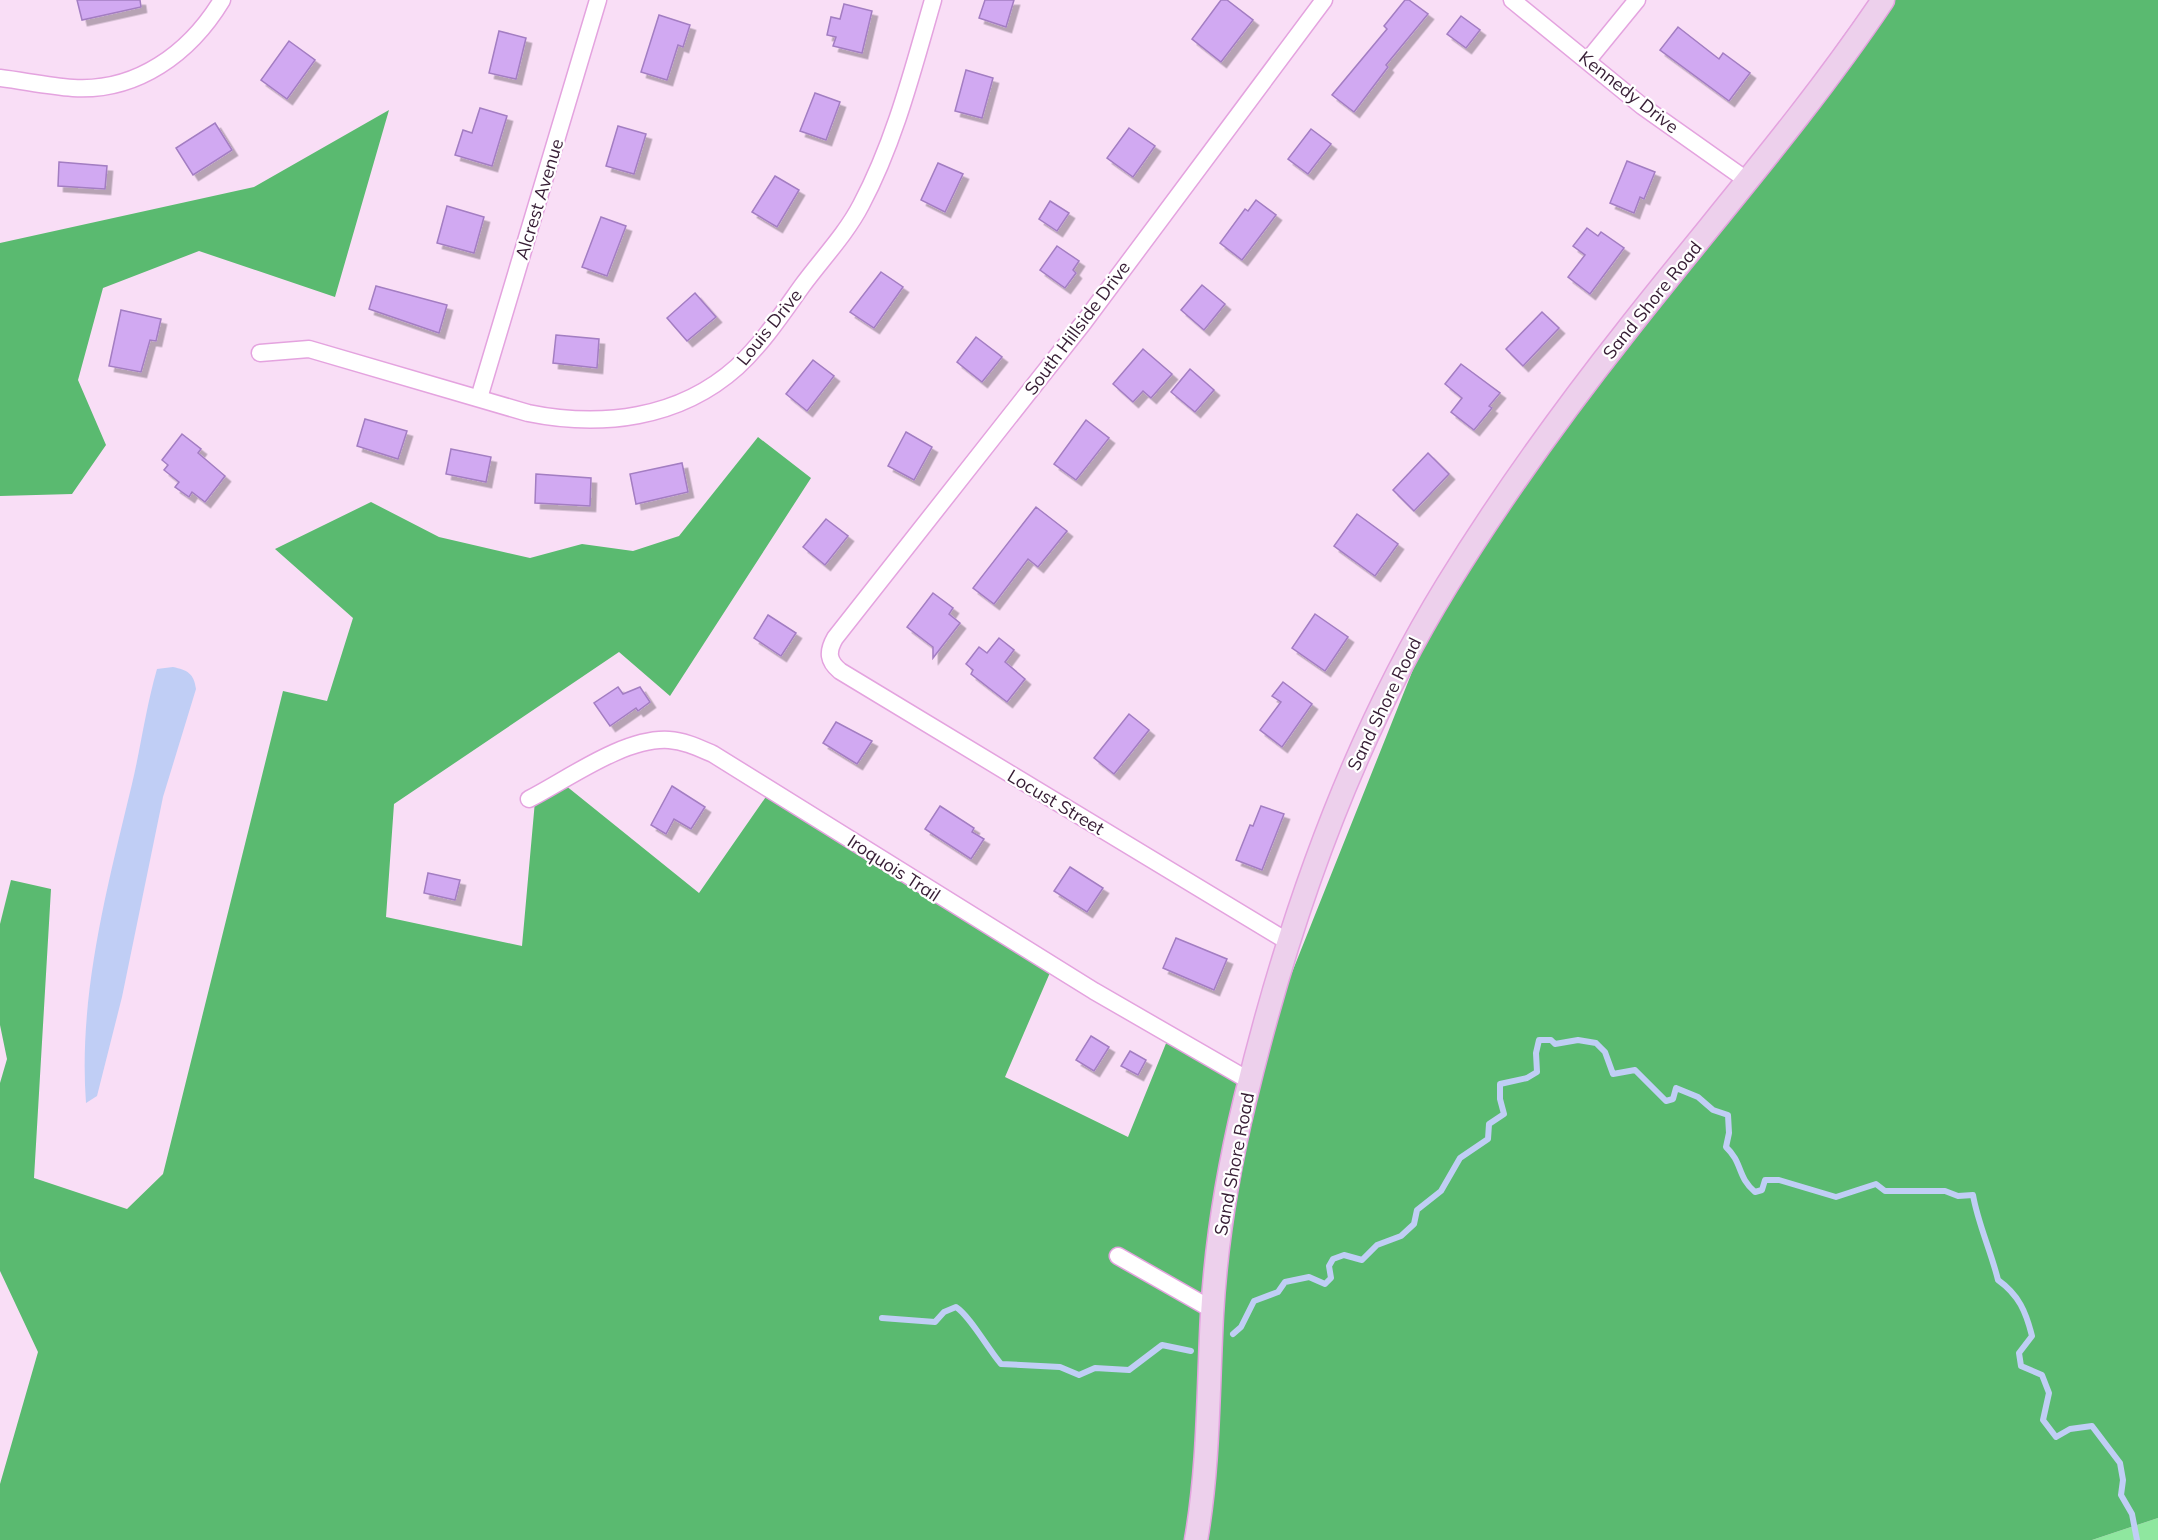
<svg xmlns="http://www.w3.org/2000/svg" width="2158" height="1540" viewBox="0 0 2158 1540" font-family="Mulish,sans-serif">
	<defs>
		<filter id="shadow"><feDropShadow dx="5.5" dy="5.5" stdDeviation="0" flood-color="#0004"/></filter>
	</defs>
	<rect width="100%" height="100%" fill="#f9def6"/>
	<!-- green -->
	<path fill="#8fe79f" d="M2158,1518V1540H2092Z"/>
	<!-- forest -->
	<g fill="#5aba70">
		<path d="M1869,0H2158V1518L2092,1540H0V1484L38,1352L0,1271V1083L7,1059L0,1025V924L11,880L51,889L34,1178L127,1209L163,1174L283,691L327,701L353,618L275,549L371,502L439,537L530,558L582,544L633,551L679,536L758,437L811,478L670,696L619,652L394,804L386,917L522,946L535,801L565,785L699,893L770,791L1052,968L1005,1077L1128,1137L1169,1036L1251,1075L1440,602Z"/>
		<path d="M389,110L335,297L199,251L103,288L78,380L106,445L72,494L0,496V243L254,187Z"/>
	</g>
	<!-- water -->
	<path fill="#c0cef5" d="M173,667C187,670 194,673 196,689L163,797L122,997L97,1096L86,1103C78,996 107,888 132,784C141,746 146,707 157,669Z"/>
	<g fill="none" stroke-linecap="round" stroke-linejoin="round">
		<!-- stream -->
		<g stroke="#c0cef5" stroke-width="6">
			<path d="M882,1318L935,1322L944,1312L956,1307C970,1316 988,1349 1001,1364L1060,1367L1079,1375L1095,1368L1129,1370L1162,1345L1191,1351"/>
			<path d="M1233,1334L1241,1327L1254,1301L1278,1292L1285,1282L1309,1277L1325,1284L1331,1278L1329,1266L1333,1259L1344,1255L1362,1260L1377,1245L1401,1236L1414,1224L1417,1210L1441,1191L1460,1158L1488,1139L1489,1124L1504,1114L1500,1099V1084L1527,1078L1537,1072L1536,1053L1539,1040H1551L1555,1044L1578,1040L1596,1043L1605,1052L1613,1074L1635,1070L1666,1101L1673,1099L1676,1088L1698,1097L1713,1110L1728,1115L1729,1133L1726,1147C1743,1163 1737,1177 1755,1192L1762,1190L1765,1180H1779L1836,1197L1876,1184L1885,1191H1945L1958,1196L1973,1195C1978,1224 1991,1251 1998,1280C2019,1295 2026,1312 2032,1336L2019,1353L2021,1366L2042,1375L2049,1393L2043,1420L2056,1437L2070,1429L2092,1426L2120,1463L2123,1480L2121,1495L2132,1514L2137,1540"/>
		</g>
	</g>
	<!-- building -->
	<g fill="#d1a9f2" stroke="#a37dc2" stroke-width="1.5" filter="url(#shadow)">
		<path d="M77,0H140L141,7L82,20Z"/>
		<path d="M985,0H1014L1006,27L979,18Z"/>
		<path d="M1221,0H1227L1253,20L1221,62L1192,39Z"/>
		<path d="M1405,0H1409L1428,14L1386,65L1388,67L1354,112L1332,95L1387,29L1384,26Z"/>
		<path d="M844,4L872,11L862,53L833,46L836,37L827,35L831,17L840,19Z"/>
		<path d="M659,15L690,25L683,47L678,45L667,80L641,72Z"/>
		<path d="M1461,16L1480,30L1466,48L1447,34Z"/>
		<path d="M1678,27L1719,59L1723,53L1750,73L1729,101L1660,50Z"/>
		<path d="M499,31L526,38L516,79L489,73Z"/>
		<path d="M289,41L315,60L287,99L261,80Z"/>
		<path d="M966,70L993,78L982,118L955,111Z"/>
		<path d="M815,93L840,102L826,140L800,131Z"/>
		<path d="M480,108L507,116L492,166L455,155L463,130L472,133Z"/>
		<path d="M215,123L232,150L193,175L176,148Z"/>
		<path d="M618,126L646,134L634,174L606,166Z"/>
		<path d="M1129,128L1155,146L1133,177L1107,158Z"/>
		<path d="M1311,129L1331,144L1308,174L1288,159Z"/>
		<path d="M1627,161L1655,172L1644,199L1640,197L1634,213L1610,203Z"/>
		<path d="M59,162L107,166L105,189L58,186Z"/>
		<path d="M938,163L963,174L945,212L921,200Z"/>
		<path d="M775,176L799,190L777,227L752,212Z"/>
		<path d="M1256,200L1276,215L1242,260L1220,243L1245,209L1248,211Z"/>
		<path d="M1050,201L1069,213L1057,231L1039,219Z"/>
		<path d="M447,206L484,217L474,253L437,243Z"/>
		<path d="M601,217L626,226L607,276L582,267Z"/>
		<path d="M1587,228L1598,236L1601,232L1624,248L1590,294L1568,277L1585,255L1573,246Z"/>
		<path d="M1057,246L1079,261L1073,270L1076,273L1065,288L1040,270Z"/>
		<path d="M881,272L903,287L874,328L850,312Z"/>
		<path d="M1202,285L1225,304L1204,330L1181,310Z"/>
		<path d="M376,286L447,305L439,333L369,309Z"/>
		<path d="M695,293L716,317L687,341L667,318Z"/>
		<path d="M121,310L161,319L156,341L150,340L141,372L109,366Z"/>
		<path d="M1542,312L1559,328L1523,366L1506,349Z"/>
		<path d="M556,335L599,339L597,368L553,363Z"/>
		<path d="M976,337L1002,357L982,382L957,362Z"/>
		<path d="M1143,349L1172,374L1151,398L1143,391L1133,402L1113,384Z"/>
		<path d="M813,360L834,376L807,411L786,394Z"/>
		<path d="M1461,364L1500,393L1489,406L1492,408L1474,430L1451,412L1462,398L1445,384Z"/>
		<path d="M1190,369L1214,390L1195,412L1171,392Z"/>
		<path d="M365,419L407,431L398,459L357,446Z"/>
		<path d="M1086,420L1109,438L1076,480L1054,464Z"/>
		<path d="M906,432L932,447L914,480L888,466Z"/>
		<path d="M182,434L201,449L198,453L225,476L205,502L192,492L189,497L175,487L179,482L164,470L168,465L162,460Z"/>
		<path d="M451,449L491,457L486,482L446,474Z"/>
		<path d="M1428,453L1449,474L1414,511L1393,490Z"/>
		<path d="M682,463L688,492L636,504L630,474Z"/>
		<path d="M536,474L591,478L590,506L535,503Z"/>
		<path d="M1036,507L1067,531L1038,567L1028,559L994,604L973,588Z"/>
		<path d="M1357,514L1398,544L1375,576L1334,546Z"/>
		<path d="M826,519L848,536L825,565L803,547Z"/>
		<path d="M933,593L953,608L949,614L960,623L933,658V647L907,627Z"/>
		<path d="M1315,614L1348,637L1325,671L1292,648Z"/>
		<path d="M768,615L796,633L781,656L754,638Z"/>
		<path d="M999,638L1014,650L1005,662L1025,679L1007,702L971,674L973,670L966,664L979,647L987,653Z"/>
		<path d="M1283,682L1312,704L1282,747L1260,730L1281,702L1272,696Z"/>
		<path d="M618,687L623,694L640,687L650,702L638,711L636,708L610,726L594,703Z"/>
		<path d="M1129,714L1149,730L1114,774L1094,758Z"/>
		<path d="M836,722L872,741L857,764L823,743Z"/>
		<path d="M672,786L705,807L691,829L674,819L666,834L651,825Z"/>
		<path d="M940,806L974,828L972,832L984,839L971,859L925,829Z"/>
		<path d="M1261,806L1284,814L1262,870L1236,860L1250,825L1253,826Z"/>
		<path d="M1070,867L1103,888L1087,912L1054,891Z"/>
		<path d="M428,873L460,880L455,900L424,893Z"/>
		<path d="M1176,938L1227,959L1214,990L1163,968Z"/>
		<path d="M1091,1036L1109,1047L1094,1071L1076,1060Z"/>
		<path d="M1130,1051L1146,1060L1138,1075L1121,1066Z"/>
	</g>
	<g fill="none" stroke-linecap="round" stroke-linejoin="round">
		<defs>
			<g id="street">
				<path d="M1512,0L1642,106L1748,181"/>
				<path d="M1588,60L1637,0"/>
				<path d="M0,78C24,81 48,86 73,88C137,92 190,53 222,0"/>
				<path d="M260,353L309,349L528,413C601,428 679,419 737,367C762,344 782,314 802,286C821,260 846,234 861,205C895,141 913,69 933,0"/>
				<path d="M479,398L598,0"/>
				<path d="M529,799C568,779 625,737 669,740C685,741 699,748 713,754L1094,991L1250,1081"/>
				<path d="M1290,943L840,671C828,661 827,652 835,638L1084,322L1324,0"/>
				<path d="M1118,1256L1213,1310"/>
			</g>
			<path id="secondary" d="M1196,1540C1209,1466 1208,1390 1212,1315C1216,1243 1228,1170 1245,1100C1288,921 1350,743 1447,585C1501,497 1563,411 1627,330C1713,220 1805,116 1883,0"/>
		</defs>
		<!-- street casing -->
		<use href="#street" stroke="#e4a3df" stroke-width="19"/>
		<!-- secondary casing -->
		<use href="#secondary" stroke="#e4a3df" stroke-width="25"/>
		<!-- street -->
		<use href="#street" stroke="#fff" stroke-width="16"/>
		<!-- secondary -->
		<use href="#secondary" stroke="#edd0ec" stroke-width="22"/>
	</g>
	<g text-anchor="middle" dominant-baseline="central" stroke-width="4.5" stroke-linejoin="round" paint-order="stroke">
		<!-- street labels -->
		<g font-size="18" fill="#361d34" stroke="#fff">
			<text transform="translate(1629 92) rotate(38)">Kennedy Drive</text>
			<text transform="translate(539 199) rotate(-73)">Alcrest Avenue</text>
			<text transform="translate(1652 300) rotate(-51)">Sand Shore Road</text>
			<text transform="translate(769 327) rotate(-51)">Louis Drive</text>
			<text transform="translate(1077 328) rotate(-53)">South Hillside Drive</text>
			<text transform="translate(1384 704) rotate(-64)">Sand Shore Road</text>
			<text transform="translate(1056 802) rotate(31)">Locust Street</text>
			<text transform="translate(894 868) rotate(33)">Iroquois Trail</text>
			<text transform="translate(1234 1164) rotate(-79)">Sand Shore Road</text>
		</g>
	</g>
</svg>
